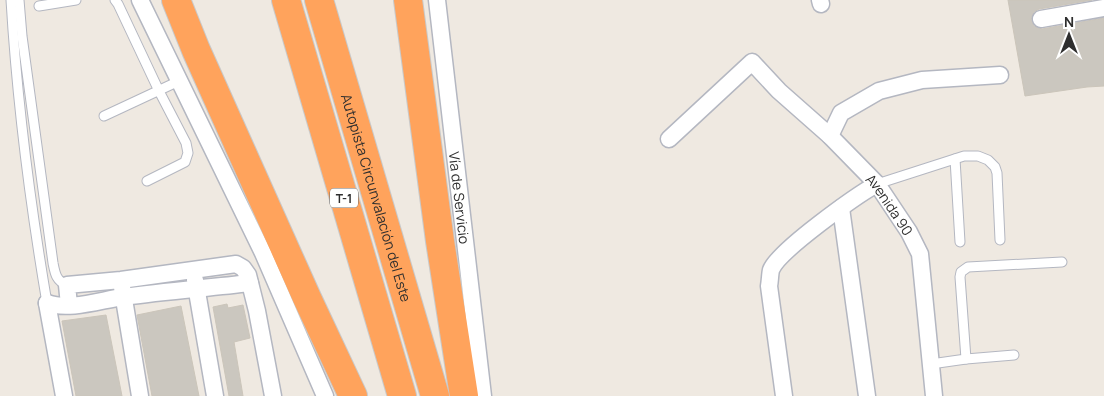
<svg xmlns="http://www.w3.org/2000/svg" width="1104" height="396" viewBox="0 0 1104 396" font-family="Manrope,sans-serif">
	<rect width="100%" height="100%" fill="#efe9e1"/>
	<!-- building -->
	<g fill="#cbc7bf" stroke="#cbc5ba">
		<path d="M1008,0H1092L1039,9L1034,12L1031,20L1034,26L1042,29L1104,18V86L1087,87L1025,96Z"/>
		<path d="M227,304L228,308L243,305L250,338L234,342L243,396H229L213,307Z"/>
		<path d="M181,306L199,396H152L137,315Z"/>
		<path d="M106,315L122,396H76L62,321Z"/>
	</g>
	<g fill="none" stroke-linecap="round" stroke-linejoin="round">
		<defs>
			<g id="lane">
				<path d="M11,0C17,101 30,203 47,303"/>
				<path d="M19,0L22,36L53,263C55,273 56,281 67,285"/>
				<path d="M115,0L118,4L159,91L186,143L188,153L185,162L147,181"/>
				<path d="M39,6L76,0"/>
				<path d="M104,116L179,81"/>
				<path d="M955,159L960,242"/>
				<path d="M877,184L964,156H978L988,160L995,167L997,173L1000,240"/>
				<path d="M966,359L1014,355"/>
				<path d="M931,364L966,359L960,277L961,272L968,267L1062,262"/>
			</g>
			<g id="street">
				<path d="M140,0L263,253L325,396"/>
				<path id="s1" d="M437,0L483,396"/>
				<path d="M820,0L821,4"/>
				<path d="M1041,19L1104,8"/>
				<path d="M830,136L841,113L879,91L922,80L1000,75"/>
				<path id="s2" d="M669,139L752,62L779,91L830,136L877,184L909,232L920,254L934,396"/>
				<path d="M841,208L867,396"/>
				<path d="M195,280L215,396"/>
				<path d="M122,287L140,396"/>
				<path d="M47,303C69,311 101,300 123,297C166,291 208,288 250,283"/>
				<path d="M47,303L64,396"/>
				<path d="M69,305L67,285L121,280L236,264L243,268L248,275L257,311L273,396"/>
				<path d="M784,396L769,286C770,281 770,274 771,270C778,251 857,195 877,184"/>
			</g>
			<g id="highway">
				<path d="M176,0L196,50L307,298L353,396"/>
				<path d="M286,0L402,396"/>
				<path id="s3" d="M319,0L435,396"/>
				<path d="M408,0L440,241L464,396"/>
			</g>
		</defs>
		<!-- lane casing -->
		<use href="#lane" stroke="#b4b7c1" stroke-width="11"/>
		<!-- street casing -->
		<use href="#street" stroke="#b4b7c1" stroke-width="19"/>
		<!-- highway casing -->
		<use href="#highway" stroke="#c9c9c9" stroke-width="30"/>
		<!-- lane -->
		<use href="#lane" stroke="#fff" stroke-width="9"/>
		<!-- street -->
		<use href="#street" stroke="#fff" stroke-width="16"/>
		<!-- highway -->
		<use href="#highway" stroke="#ffa35c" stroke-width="28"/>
	</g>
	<g text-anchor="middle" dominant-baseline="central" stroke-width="4.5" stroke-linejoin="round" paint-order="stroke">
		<!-- shield labels -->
		<rect fill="#fff" stroke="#6d6d6d" stroke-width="1" x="330" y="188.5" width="28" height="19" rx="4"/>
		<g font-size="12" font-weight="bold" fill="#2e2e2e">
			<text x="344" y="198">T-1</text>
		</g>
		<!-- street labels -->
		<g font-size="14" fill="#2e2e2e" stroke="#fff">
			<text stroke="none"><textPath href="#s3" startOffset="206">Autopista Circunvalación del Este</textPath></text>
			<text stroke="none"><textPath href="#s1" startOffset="199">Vía de Servicio</textPath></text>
			<text stroke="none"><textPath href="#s2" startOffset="312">Avenida 90</textPath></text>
		</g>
	</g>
	<!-- north arrow -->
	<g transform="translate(1069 35)" stroke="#ffffff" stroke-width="4" paint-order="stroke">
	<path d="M0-4L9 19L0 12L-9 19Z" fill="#2e2e2e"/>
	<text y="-8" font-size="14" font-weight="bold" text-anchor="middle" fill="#2e2e2e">N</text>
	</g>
</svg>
